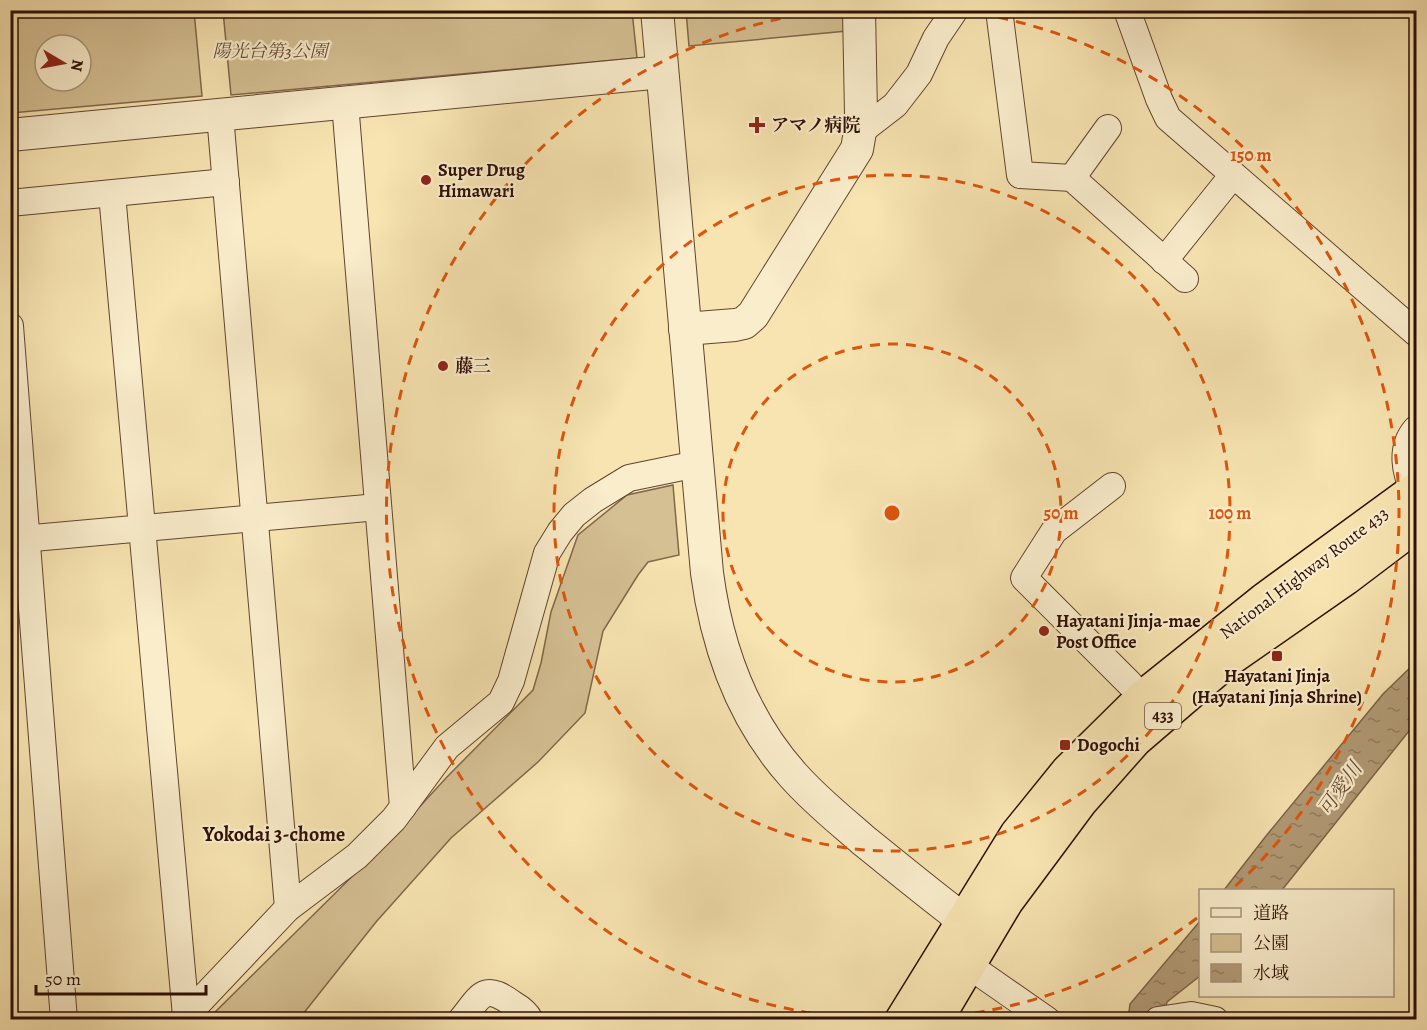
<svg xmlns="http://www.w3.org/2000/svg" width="1427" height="1030" viewBox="0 0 1427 1030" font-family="Alegreya,'Noto Serif JP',serif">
	<defs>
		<pattern id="water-ripples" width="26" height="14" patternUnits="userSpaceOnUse" patternTransform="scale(1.5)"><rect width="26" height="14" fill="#b29b76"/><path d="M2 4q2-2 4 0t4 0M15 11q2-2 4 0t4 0" fill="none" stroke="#917d5f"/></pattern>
	</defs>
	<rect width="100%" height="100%" fill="#f7e4b1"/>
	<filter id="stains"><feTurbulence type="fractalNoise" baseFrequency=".00333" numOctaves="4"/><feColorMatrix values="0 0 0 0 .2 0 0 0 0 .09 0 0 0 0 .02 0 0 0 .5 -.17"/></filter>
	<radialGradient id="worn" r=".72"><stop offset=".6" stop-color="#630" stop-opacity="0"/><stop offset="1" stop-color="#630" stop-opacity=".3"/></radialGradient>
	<!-- green -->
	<g fill="#d5c093" stroke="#81674b" stroke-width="1.5" fill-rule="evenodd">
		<path d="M11,10L194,11L202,96L11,113ZM45,45H81V81H45Z"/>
		<path d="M223,11H632L637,58L231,95Z"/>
		<path d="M686,11H846L847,31L689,46Z"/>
		<path d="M673,485L679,555L648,562L638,575L603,631L585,713L538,762L451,838L376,922L299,1019L207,1020L391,838L446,778L533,690L541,663L551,612L578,535L627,495Z"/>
	</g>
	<!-- water -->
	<g fill="url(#water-ripples)" stroke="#7d6348" stroke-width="1.5">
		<path d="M1416,662V724L1409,731L1282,890H1224L1266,836L1383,694Z"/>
		<path d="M1200,921V976L1167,1002L1163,1019L1128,1020L1130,1004Z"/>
	</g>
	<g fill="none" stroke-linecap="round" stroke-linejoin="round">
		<defs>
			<g id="minor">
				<path d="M999,10L1020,175L1072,178L1185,279"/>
				<path d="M1127,10L1159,99L1168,118L1416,333"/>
				<path d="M345,103L403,807"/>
				<path d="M220,115L288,908"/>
				<path d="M860,132L895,105L919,74L936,38L955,10"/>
				<path d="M1072,178L1108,128"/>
				<path d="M112,194L186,1016"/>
				<path d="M10,203L226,182"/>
				<path d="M1164,261L1233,175"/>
				<path d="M10,326L64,1020"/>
				<path d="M1416,429C1400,447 1404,474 1416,494"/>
				<path d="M1112,486L1054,531L1024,578L1130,684"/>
				<path d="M11,540L378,507"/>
				<path d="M968,965L1047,1020"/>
				<path d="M182,1020L288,908L357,856L394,819L447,747L501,702L511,681L547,553L560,532L574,515L593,500L629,478L697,464"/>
				<path d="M461,1020C481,996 483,982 513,1004C520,1008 526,1012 530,1020"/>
				<path d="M1158,1020L1191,1015L1215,1020"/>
			</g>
			<g id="tertiary">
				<path d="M657,10L707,573C717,648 742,718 793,775C814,799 839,819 863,840C893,864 922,888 952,911C961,922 968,931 969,946"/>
				<path d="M10,135L662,72"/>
				<path d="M685,329L735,325L744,323L753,315L857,149L860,132L861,114L859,10"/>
			</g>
			<g id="trunk">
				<path d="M902,1020L1017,834L1068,771L1143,697L1264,600L1416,489"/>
				<path d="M936,1020L1006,902L1081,801L1135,740L1228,660L1346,578L1416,525"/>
			</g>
		</defs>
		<!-- minor casing -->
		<use href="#minor" stroke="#60442e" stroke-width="28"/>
		<!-- tertiary casing -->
		<use href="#tertiary" stroke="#60442e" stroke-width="34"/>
		<!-- trunk casing -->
		<use href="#trunk" stroke="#2d0e03" stroke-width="36"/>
		<!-- minor -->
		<use href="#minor" stroke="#faedcc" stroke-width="26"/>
		<!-- tertiary -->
		<use href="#tertiary" stroke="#faedcc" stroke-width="32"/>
		<!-- trunk -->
		<use href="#trunk" stroke="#f7e4b1" stroke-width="33"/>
	</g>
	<!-- distance rings -->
	<g fill="none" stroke="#df550c" stroke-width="3" stroke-dasharray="10 8">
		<circle cx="892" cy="513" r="169"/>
		<circle cx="892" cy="513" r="338"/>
		<path d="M1197 918A507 507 0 0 1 919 1019M865 1019A507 507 0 0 1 821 11M963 11A507 507 0 0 1 1231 890"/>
	</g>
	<!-- markers -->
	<g fill="#8f2418" stroke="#faedcc" stroke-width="2">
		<path d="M754 116h6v6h6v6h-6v6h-6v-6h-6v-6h6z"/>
		<circle cx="426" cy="180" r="6"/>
		<circle cx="443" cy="366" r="6"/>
		<circle cx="1044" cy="631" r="6"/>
		<rect x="1271" y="650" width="12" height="12" rx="3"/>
		<rect x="1059" y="739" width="12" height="12" rx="3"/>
	</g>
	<g text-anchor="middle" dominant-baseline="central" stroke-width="4.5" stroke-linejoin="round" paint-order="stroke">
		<!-- shield labels -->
		<rect fill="#faedcc" stroke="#6a513f" stroke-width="1.5" x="1145" y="703" width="36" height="26" rx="4.5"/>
		<g font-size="16" font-weight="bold" fill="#2d0e03">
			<text x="1163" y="716">433</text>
		</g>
		<!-- park labels -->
		<g font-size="18" font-style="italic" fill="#684c35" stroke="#faedcc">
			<text x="270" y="51">陽光台第3公園</text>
		</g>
		<!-- poi labels -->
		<g font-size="18" font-weight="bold" fill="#2d0e03" stroke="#faedcc" text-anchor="start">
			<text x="771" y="125">アマノ病院</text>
			<text x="438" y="170">Super Drug<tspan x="438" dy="21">Himawari</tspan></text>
			<text x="455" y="366">藤三</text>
			<text x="1056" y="621">Hayatani Jinja-mae<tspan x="1056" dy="21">Post Office</tspan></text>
			<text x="1277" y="676" text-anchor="middle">Hayatani Jinja<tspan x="1277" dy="21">(Hayatani Jinja Shrine)</tspan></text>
			<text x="1077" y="745">Dogochi</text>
		</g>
		<!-- street labels -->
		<g font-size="18" fill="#2d0e03" stroke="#faedcc">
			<text transform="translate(1304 573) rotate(-37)">National Highway Route 433</text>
		</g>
		<!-- water labels -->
		<g font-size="20" font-style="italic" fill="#694d37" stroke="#faedcc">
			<text transform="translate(1340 789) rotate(-55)">可愛川</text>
		</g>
		<!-- neighbourhood labels -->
		<g font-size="20" font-weight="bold" fill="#2d0e03" stroke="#faedcc">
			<text x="274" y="834">Yokodai 3-chome</text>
		</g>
	</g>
	<circle cx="892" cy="513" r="9" fill="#df550c" stroke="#faedcc" stroke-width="3"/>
	<g font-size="18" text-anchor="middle" font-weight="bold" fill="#df550c" stroke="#faedcc" stroke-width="4.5" stroke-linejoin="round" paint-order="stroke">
		<text x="1251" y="161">150 m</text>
		<text x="1061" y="519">50 m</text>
		<text x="1230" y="519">100 m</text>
	</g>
	<!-- margin -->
	<rect width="1427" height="1030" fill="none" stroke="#f7e4b1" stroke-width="36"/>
	<rect x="12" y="12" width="1403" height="1006" fill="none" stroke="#2d0e03" stroke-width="3"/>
	<rect x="18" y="18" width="1391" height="994" fill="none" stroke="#2d0e03" stroke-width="1.5"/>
	<!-- legend -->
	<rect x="1199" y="889" width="195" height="108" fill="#faedcc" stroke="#a8947c" stroke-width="1.5"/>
	<rect x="1211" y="908" width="30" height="9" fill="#faedcc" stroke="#a8947c" stroke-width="1.5"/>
	<text x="1253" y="919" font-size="18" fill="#2d0e03">道路</text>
	<rect x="1211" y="934" width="30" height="18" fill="#d5c093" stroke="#a8947c" stroke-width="1.5"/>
	<text x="1253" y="949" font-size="18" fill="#2d0e03">公園</text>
	<rect x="1211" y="964" width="30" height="18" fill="url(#water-ripples)" stroke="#a8947c" stroke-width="1.5"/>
	<text x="1253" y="979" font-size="18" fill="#2d0e03">水域</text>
	<!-- north arrow -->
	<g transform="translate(63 63) rotate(100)"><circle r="28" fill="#faedcc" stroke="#a8947c" stroke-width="1.5"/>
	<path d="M0-4.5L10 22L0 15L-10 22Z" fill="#8f2418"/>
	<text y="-9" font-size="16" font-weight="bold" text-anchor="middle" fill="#2d0e03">N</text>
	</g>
	<!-- scale -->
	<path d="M36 985v9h170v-9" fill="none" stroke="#2d0e03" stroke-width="3"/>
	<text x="45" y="985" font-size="18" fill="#2d0e03" stroke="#faedcc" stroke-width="4.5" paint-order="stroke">50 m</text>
	<rect width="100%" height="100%" filter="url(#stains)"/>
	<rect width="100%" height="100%" fill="url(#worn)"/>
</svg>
